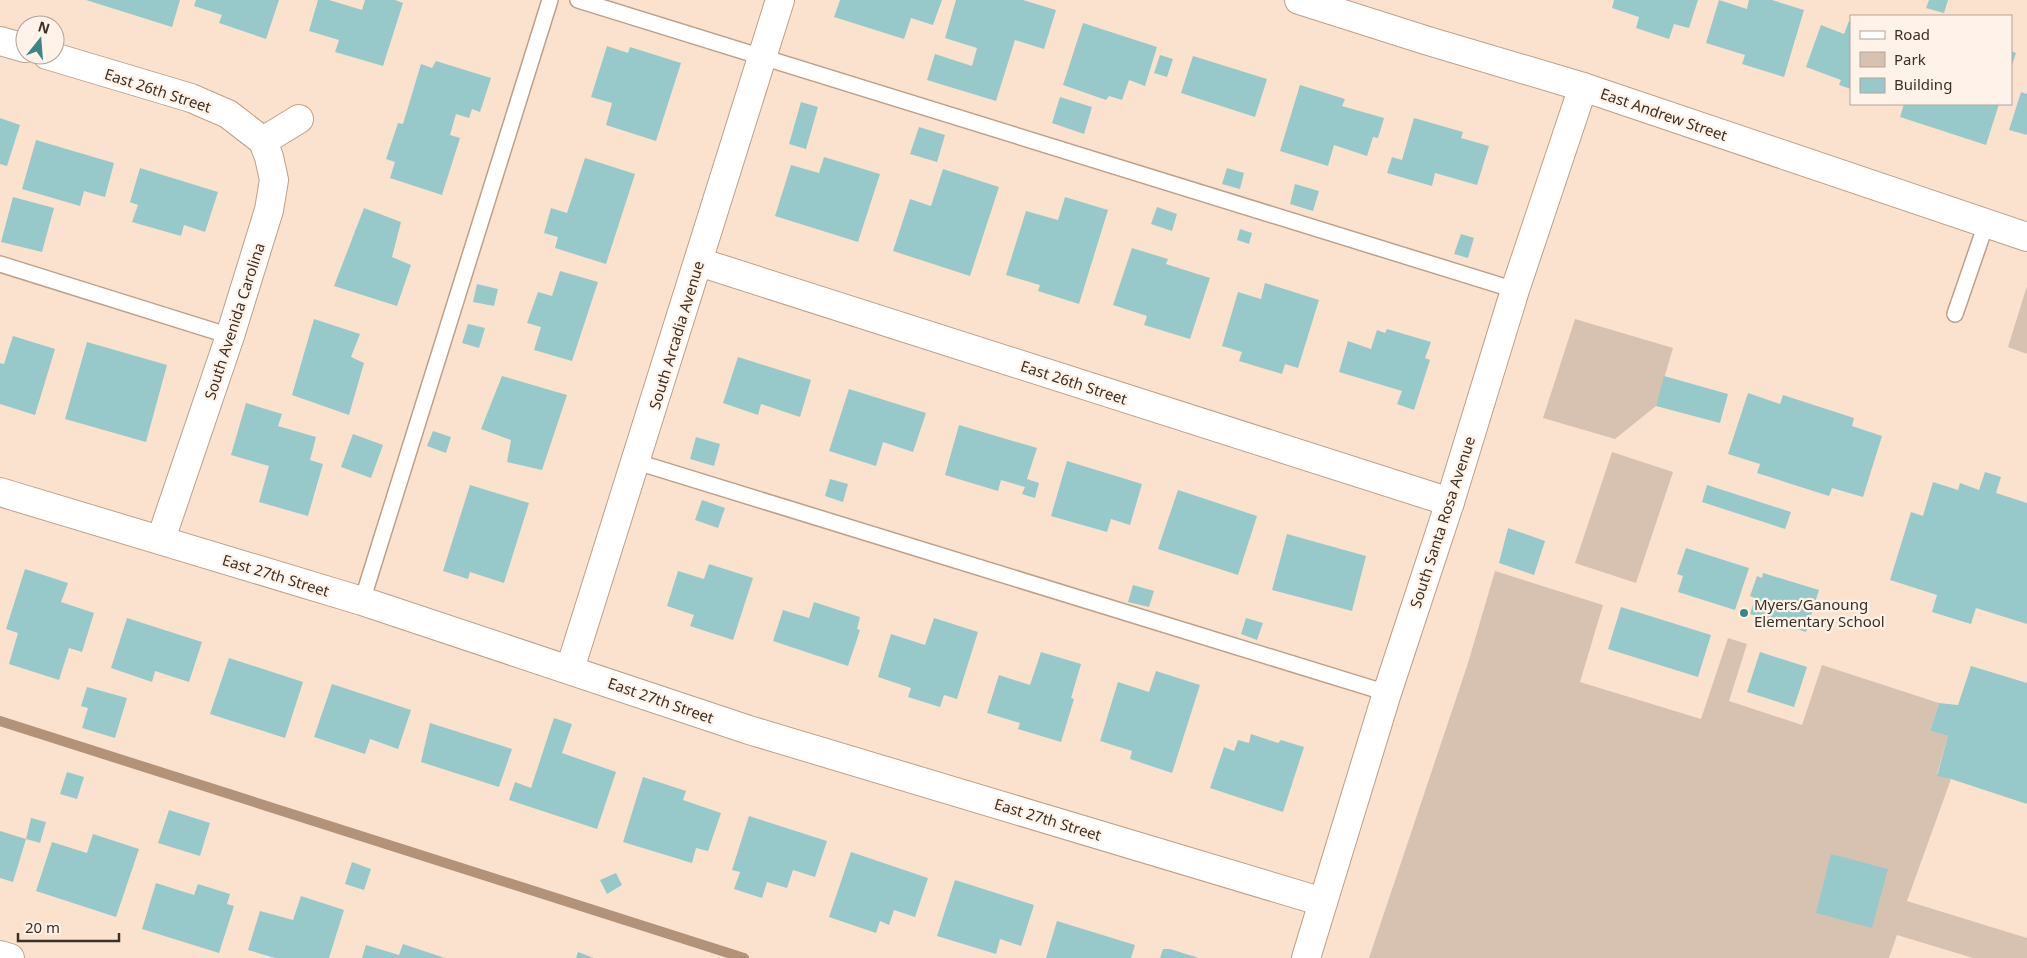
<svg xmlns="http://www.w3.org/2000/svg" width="2027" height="958" viewBox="0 0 2027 958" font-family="'Noto Sans',sans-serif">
	<rect width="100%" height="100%" fill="#fbe2cf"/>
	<!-- green -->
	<g fill="#d7c2b2">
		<path d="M2027,286V354L2008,347Z"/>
		<path d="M1575,319L1673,348L1656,406L1615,439L1543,418Z"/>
		<path d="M1612,452L1673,472L1636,583L1575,563Z"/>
		<path d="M1495,571L1603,605L1580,682L1701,719L1728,638L1747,644L1729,701L1802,725L1822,665L1939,703L1930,731L1948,736L1937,774L1951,779L1907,901L2027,938V958H1973L1897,935L1889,958H1369L1468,663Z"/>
	</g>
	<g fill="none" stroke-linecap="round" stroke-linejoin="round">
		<!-- stream -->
		<path stroke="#b29279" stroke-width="10" d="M0,721L744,958"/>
	</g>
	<!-- building -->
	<g fill="#97c9cb">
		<path d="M86,0H180L172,27Z"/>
		<path d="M196,0H279L266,39L219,23L222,15L194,6Z"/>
		<path d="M318,0H329L362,10L365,0H395L403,3L383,66L335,52L339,40L309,31Z"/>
		<path d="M840,0H942L933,25L911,18L904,39L834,17Z"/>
		<path d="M956,0H1023L1056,10L1044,49L1015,40L996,101L927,80L935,54L972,66L977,48L945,38Z"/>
		<path d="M1614,0H1698L1689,28L1674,24L1669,39L1636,28L1639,17L1612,8Z"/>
		<path d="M1719,0L1747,9L1749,0H1772L1804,10L1784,77L1742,64L1745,55L1706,43Z"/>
		<path d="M1929,0H1948L1944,13L1926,8Z"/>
		<path d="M1849,21L1851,22V89L1839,85L1841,80L1806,67L1821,25L1844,34Z"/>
		<path d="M1083,23L1157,47L1145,86L1129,80L1122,100L1109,96L1106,100L1063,85Z"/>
		<path d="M607,46L628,53L630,47L681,63L656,141L606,125L612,103L591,97Z"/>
		<path d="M2011,51L2016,53L2011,68Z"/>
		<path d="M1160,55L1173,59L1167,77L1154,73Z"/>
		<path d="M1193,56L1267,79L1255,117L1181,93Z"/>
		<path d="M436,61L491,78L480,112L472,109L469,118L456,114L450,135L460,138L442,195L390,178L395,162L386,159L398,123L403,124L421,64L432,68Z"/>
		<path d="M1300,85L1345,99L1342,106L1384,118L1378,138L1373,137L1367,156L1334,145L1328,166L1280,151Z"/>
		<path d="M2021,92L2027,94V135L2009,130Z"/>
		<path d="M1060,97L1092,107L1084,134L1052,123Z"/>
		<path d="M801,102L818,107L806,149L789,144Z"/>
		<path d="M1904,104H1999L1986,145L1900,117Z"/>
		<path d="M0,118L20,125L7,166L0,164Z"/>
		<path d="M1414,118L1463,132L1461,138L1489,146L1477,185L1435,173L1432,186L1387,173L1392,157L1402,160Z"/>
		<path d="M919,127L945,135L937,162L910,154Z"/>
		<path d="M36,140L114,163L105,197L84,191L80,206L22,189Z"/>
		<path d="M824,157L880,174L858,242L775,216L791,165L819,173Z"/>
		<path d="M585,158L635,174L606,264L555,248L558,237L544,233L551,208L567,213Z"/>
		<path d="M140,168L218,192L205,232L184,225L181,236L132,222L138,205L130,202Z"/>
		<path d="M1227,168L1244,173L1240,189L1222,184Z"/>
		<path d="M943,169L999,187L970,276L893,251L910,199L931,206Z"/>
		<path d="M1295,184L1319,191L1313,211L1290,204Z"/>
		<path d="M13,197L54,208L42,252L1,242Z"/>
		<path d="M1065,197L1108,210L1079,304L1038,291L1040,285L1006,275L1026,211L1058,220Z"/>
		<path d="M1157,207L1177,214L1172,231L1151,224Z"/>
		<path d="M364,208L401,222L392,257L411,265L397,306L334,286Z"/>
		<path d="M1240,229L1252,233L1249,244L1237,240Z"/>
		<path d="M1461,234L1474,238L1468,258L1454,254Z"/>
		<path d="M1132,248L1168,259L1166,264L1210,278L1190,339L1144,325L1147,316L1113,305Z"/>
		<path d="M560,271L598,282L572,361L534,350L541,327L527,323L538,292L552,296Z"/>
		<path d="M1265,283L1319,300L1298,368L1285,364L1282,374L1239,361L1242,352L1222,346L1238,292L1261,299Z"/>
		<path d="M477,284L498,289L494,306L473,302Z"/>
		<path d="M314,319L360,334L351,357L364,363L349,415L292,395Z"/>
		<path d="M468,324L485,328L479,348L462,343Z"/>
		<path d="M1387,329L1431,342L1425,358L1430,360L1414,410L1397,404L1402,391L1339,372L1348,341L1371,349L1377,330L1385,333Z"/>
		<path d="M13,336L55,349L35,415L0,404V363L4,364Z"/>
		<path d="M87,342L167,365L146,442L65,419Z"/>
		<path d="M738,357L811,380L800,417L761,404L758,415L723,403Z"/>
		<path d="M502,376L567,395L542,470L507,462L511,440L481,429Z"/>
		<path d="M1664,376L1728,394L1720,423L1656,406Z"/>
		<path d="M849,389L926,413L913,452L883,442L876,466L829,451Z"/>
		<path d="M1748,393L1780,404L1783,395L1854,418L1852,426L1882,436L1863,497L1832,488L1829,496L1757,473L1760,464L1728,454Z"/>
		<path d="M246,403L282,414L278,426L316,437L310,460L323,464L308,516L259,502L269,466L231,455Z"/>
		<path d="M959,425L1037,448L1027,479L1039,483L1035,498L1022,494L1025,487L1001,480L998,491L945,475Z"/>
		<path d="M433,431L451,437L446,453L427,446Z"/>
		<path d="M353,434L383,445L371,478L341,467Z"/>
		<path d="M696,437L720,444L714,466L690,459Z"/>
		<path d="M1067,461L1142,484L1130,525L1111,519L1107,532L1051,516Z"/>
		<path d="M1985,472L2001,477L1996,493L2027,503V624L1976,608L1971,624L1932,612L1937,595L1890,580L1911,512L1923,516L1933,482L1958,490L1960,483L1979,490Z"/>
		<path d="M830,479L848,484L843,502L825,496Z"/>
		<path d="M470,485L529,503L504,583L470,572L468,579L443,571Z"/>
		<path d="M1707,485L1791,512L1785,529L1702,502Z"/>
		<path d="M1178,490L1257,516L1238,575L1158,549Z"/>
		<path d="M702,500L725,508L718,528L695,520Z"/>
		<path d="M1508,528L1545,541L1534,575L1499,563Z"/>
		<path d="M1287,534L1366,556L1352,611L1272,590Z"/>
		<path d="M1686,548L1749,568L1735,610L1678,592L1683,576L1677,574Z"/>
		<path d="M709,564L753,578L733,640L690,626L694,615L667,606L678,571L704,579Z"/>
		<path d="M25,569L68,583L61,602L94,613L82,652L69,648L59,680L9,664L18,633L6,629Z"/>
		<path d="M1763,573L1819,590L1806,632L1750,614L1755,598L1750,596L1757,576L1762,578Z"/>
		<path d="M1133,585L1154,591L1149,607L1128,602Z"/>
		<path d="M814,602L860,617L857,629L860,630L848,666L773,641L783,610L809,618Z"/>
		<path d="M1621,607L1711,635L1698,677L1608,649Z"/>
		<path d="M127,618L202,642L189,682L155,671L152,682L111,668Z"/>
		<path d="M934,618L978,632L957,699L944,695L940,707L908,697L911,688L878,677L891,634L925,645Z"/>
		<path d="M1246,618L1263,623L1257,640L1241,634Z"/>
		<path d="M1041,652L1081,664L1071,698L1074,699L1061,742L1018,729L1020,723L987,713L999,675L1030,685Z"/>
		<path d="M1760,652L1807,667L1794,707L1747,692Z"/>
		<path d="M229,658L303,682L285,738L210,714Z"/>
		<path d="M1971,666L2027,683V804L1951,779L1937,776L1948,736L1930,731L1939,703L1958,705Z"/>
		<path d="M1156,671L1200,685L1172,773L1130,759L1132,751L1100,741L1118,682L1149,692Z"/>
		<path d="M332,684L411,710L398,749L370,739L365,754L314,737Z"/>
		<path d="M87,687L127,698L115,738L82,728L88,708L81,706Z"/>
		<path d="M554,718L572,724L562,753L616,772L597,829L509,800L515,782L531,788Z"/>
		<path d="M430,723L512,749L499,787L421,762Z"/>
		<path d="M1251,734L1278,743L1281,740L1304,747L1283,812L1210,788L1224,747L1234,751L1238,740L1249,743Z"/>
		<path d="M67,772L84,777L77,799L60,794Z"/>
		<path d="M643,777L686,791L683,800L721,813L708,851L696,848L692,863L623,842Z"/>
		<path d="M169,810L210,823L200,856L158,843Z"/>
		<path d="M749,816L827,841L815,877L793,870L787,888L767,882L762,898L734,889L740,872L732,870Z"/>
		<path d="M31,818L46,822L40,843L26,839L13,882L0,878V831L26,839Z"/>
		<path d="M93,834L139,849L116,917L36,891L52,842L87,853Z"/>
		<path d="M851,852L928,878L915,917L894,910L889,925L880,921L876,933L829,917Z"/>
		<path d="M1831,854L1888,869L1872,928L1816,913Z"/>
		<path d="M352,862L371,869L364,890L345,884Z"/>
		<path d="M616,873L622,885L607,894L600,880Z"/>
		<path d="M955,880L1034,905L1021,946L1000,939L996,954L937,936Z"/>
		<path d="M156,883L194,895L198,884L230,894L227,904L234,906L219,953L142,929Z"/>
		<path d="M301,896L344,910L329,958H275L248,950L260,911L293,920Z"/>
		<path d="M1057,921L1135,945L1131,958H1046Z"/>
		<path d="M403,944L445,958H362L366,945L399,955Z"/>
		<path d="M1163,949H1170L1199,958H1160Z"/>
		<path d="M578,952L594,958H576Z"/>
	</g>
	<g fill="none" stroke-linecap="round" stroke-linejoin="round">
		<defs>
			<g id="lane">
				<path d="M578,0L1515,290"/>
				<path d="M0,264L230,336"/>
				<path d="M1955,314L1986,224"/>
				<path d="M637,462L1387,693"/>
				<path d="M362,601L550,0"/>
			</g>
			<g id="street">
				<path d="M1299,0L1425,40L1583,87L2027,237"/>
				<path d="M0,41L25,48"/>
				<path d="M47,55L191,98L228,114L263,141"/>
				<path d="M699,262L1450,502"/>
				<path d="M0,492L362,601L749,730L1323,902"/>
				<path d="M161,539L230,336L269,210L274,180L269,157L263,141L299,119"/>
				<path d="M570,669L780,0"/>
				<path d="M0,955L10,958"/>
				<path d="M1306,958L1387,693L1450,502L1515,290L1583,87"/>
			</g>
		</defs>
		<!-- lane casing -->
		<use href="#lane" stroke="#bda089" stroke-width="18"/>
		<!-- street casing -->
		<use href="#street" stroke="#bda089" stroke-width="30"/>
		<!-- lane -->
		<use href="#lane" stroke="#fff" stroke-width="15"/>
		<!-- street -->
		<use href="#street" stroke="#fff" stroke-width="28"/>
	</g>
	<!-- markers -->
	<circle fill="#3d8688" stroke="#fff2e8" stroke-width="2" cx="1744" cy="613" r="5"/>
	<g text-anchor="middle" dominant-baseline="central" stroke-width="4.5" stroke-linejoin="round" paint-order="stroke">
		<!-- street labels -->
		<g font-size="15" fill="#3c3026" stroke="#fff2e8">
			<text transform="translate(158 90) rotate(18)">East 26th Street</text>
			<text transform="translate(1664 114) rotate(19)">East Andrew Street</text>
			<text transform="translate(234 321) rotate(-72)">South Avenida Carolina</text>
			<text transform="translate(676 335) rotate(-73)">South Arcadia Avenue</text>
			<text transform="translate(1074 382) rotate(18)">East 26th Street</text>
			<text transform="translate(1442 522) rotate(-72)">South Santa Rosa Avenue</text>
			<text transform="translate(276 575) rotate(17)">East 27th Street</text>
			<text transform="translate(661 700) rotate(19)">East 27th Street</text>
			<text transform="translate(1048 819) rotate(17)">East 27th Street</text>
		</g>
		<!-- poi labels -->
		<g font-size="15" fill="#3c3026" stroke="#fff2e8" text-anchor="start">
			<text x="1754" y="604">Myers/Ganoung<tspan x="1754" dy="17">Elementary School</tspan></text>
		</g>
	</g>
	<!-- legend -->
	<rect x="1850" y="15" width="162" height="90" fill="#fff2e8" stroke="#b1a49a"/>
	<rect x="1860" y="31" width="25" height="8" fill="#ffffff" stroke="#b1a49a"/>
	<text x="1894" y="40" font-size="15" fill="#3c3026">Road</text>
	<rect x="1860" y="52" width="25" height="15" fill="#d7c2b2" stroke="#b1a49a"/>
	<text x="1894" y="65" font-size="15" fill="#3c3026">Park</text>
	<rect x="1860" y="78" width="25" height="15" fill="#97c9cb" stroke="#b1a49a"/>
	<text x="1894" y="90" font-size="15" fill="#3c3026">Building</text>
	<!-- north arrow -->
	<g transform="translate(40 40) rotate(17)"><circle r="24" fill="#fff2e8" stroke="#b1a49a"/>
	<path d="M0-4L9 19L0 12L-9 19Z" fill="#3d8688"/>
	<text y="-8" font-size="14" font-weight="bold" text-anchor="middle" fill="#3c3026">N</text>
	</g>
	<!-- scale -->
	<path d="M18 933v8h101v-8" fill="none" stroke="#3c3026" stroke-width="2.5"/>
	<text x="25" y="933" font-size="15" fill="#3c3026" stroke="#fff2e8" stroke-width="4" paint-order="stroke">20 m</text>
</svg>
